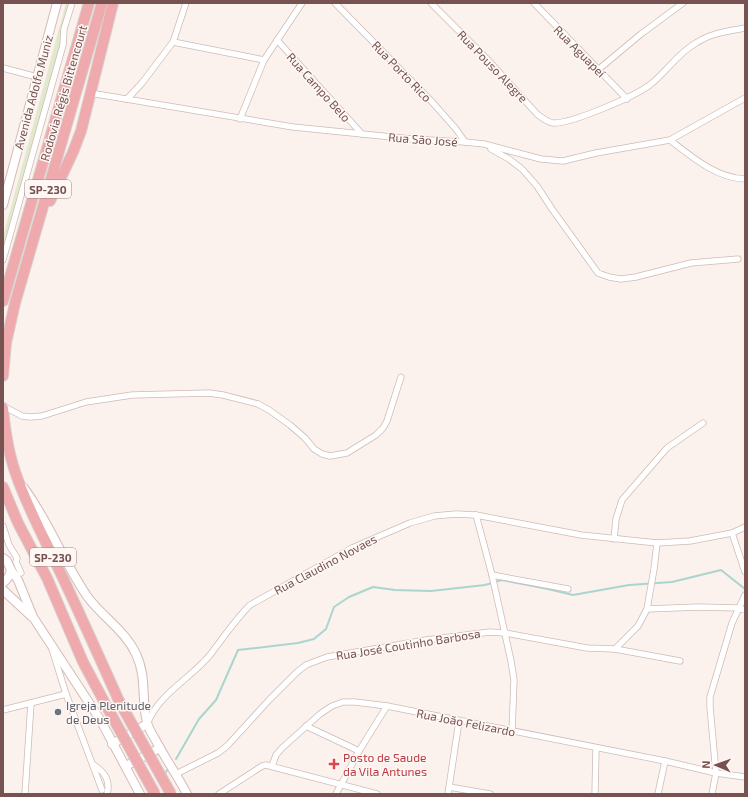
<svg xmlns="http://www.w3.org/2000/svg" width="748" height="797" viewBox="0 0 748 797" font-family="'Exo 2',sans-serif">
	<rect width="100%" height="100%" fill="#fbf2ed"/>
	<!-- green -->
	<path fill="#e0e9cc" d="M66,3H70L60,47L3,254V237Z"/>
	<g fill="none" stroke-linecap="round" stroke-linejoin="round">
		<!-- stream -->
		<g stroke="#aad5cf" stroke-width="2">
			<path d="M176,759L199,719L216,700L238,650L298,643L314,639L326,629L334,607L349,597L373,587L395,590L431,591L485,585L502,580L548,589L573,595L629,585L672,582L721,570L745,589"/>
			<path d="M164,775L168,769"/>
		</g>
		<defs>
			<g id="street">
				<path d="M335,3L433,103L456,129L465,142"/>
				<path d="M431,3L490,62L537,114C542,118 547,122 553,123C571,124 636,96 651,84C667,71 678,53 696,43C711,33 728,31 745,28"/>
				<path d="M534,3L627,99"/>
				<path d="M277,40L362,134"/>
				<path d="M173,42L264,60"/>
				<path d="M3,68L37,77"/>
				<path d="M599,69L641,34L683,3"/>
				<path d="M90,93L293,127L412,139L465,142L484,144L541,159L563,161L596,153L670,140L745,98"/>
				<path d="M127,99L142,83L173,42L186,3"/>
				<path d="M240,119L264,60L302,3"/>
				<path d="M670,140C692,157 716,178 745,179"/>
				<path d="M491,149L509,159L522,169L537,186L552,209L598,273L609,277L621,279L636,277L691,263L738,259"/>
				<path d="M3,260L63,45L64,29L72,3"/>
				<path d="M3,406L22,416L30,417L42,416L86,402L132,395L209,393L223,395L258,404L269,410L290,425L305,438L314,449L322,454L330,456L347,453L355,448L376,435L383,428L387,421L401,377"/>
				<path d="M476,515L492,575L511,661L514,680L512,732"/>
				<path d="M3,526L9,545L17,558L16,562L21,573"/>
				<path d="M732,533L745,572"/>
				<path d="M614,539L616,519L622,500L667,448L703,423"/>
				<path d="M492,575L568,589"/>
				<path d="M647,609L698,607L738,608L745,610"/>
				<path d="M52,649L66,694L102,790"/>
				<path d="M615,649L638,626L647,609L654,569L657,543"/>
				<path d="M3,710L66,694"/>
				<path d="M148,722C159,694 190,679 210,655C223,638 235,620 250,605L352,548L410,523L434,516L456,514L476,515L581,535L657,543L690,541L732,533L745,527"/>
				<path d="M306,726L359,751"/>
				<path d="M94,765C104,772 111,780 107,794"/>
				<path d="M272,766L276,755L282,748L320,714L332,706L343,702H355L387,706L665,761L716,773L745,777"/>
				<path d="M176,774L218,753L227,746L270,699L297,672L306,665L327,657L426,640L490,632L505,633L587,648L615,649L680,661"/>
				<path d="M449,787L490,794"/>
				<path d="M25,794L31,703"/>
				<path d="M219,794L262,766L266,765L377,794"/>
				<path d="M336,794L359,751L387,706"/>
				<path d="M448,794L459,721"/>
				<path d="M595,794L596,748"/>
				<path d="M658,794L665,761"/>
				<path d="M712,794L716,773L710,707V697L732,623L745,595"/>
			</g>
			<g id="secondary">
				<path d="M3,205L57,3"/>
				<path d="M24,488C49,522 63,561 87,596C102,617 125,630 136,654C147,677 141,698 147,722C148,728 152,734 155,739C165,758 177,775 187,794"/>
				<path d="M3,558L7,561L11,570L18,580L33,617L101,721L140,794"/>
				<path d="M3,583C8,579 10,576 11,570"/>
				<path d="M3,590L31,616"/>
				<path d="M112,744L147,724"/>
				<path d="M126,766L160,748"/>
			</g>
			<g id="highway">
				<path d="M50,201L73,152L81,131L113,3"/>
				<path d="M3,301L89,3"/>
				<path d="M3,376L6,343L15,303L102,3"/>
				<path d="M3,408C5,432 9,457 18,480C30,512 46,542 61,574C81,616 100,659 119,701"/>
				<path d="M3,487L18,523L47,578L83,662L107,707"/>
			</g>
		</defs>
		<!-- street casing -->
		<use href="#street" stroke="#d0bab5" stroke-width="7"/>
		<!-- secondary casing -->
		<use href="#secondary" stroke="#d5bab6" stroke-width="10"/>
		<!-- highway casing -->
		<use href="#highway" stroke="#d9cfce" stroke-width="12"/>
		<!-- street -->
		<use href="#street" stroke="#fff" stroke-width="5.5"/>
		<!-- secondary -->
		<use href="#secondary" stroke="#fff" stroke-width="8"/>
		<!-- highway -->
		<use href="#highway" stroke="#efaaad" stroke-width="10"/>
		<defs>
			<g id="highway-bridge">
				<path d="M119,701L171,794"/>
				<path d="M107,707L155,794"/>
			</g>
		</defs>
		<!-- highway-bridge casing -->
		<use href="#highway-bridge" stroke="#d9cfce" stroke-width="12" stroke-linecap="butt"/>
		<!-- highway-bridge -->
		<use href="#highway-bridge" stroke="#efaaad" stroke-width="10"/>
	</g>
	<!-- markers -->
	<circle fill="#6b7280" stroke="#fef7f4" stroke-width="1.5" cx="58" cy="712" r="4"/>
	<path fill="#e0444e" stroke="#fef7f4" stroke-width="1.5" d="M332 758h4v4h4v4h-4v4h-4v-4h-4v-4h4z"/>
	<g text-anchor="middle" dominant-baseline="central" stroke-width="3" stroke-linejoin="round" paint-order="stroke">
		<!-- shield labels -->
		<g fill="#fef7f4" stroke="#9f8482" stroke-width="1">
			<rect x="25" y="180" width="46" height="18" rx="3"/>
			<rect x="30" y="548" width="46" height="18" rx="3"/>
		</g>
		<g font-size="11" font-weight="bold" fill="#765351">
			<text x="48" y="189">SP-230</text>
			<text x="53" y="557">SP-230</text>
		</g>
		<!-- street labels -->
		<g font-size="12" fill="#765351" stroke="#fef7f4">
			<text transform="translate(580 51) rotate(45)">Rua Aguapeí</text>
			<text transform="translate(493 66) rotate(46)">Rua Pouso Alegre</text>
			<text transform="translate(402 71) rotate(46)">Rua Porto Rico</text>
			<text transform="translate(319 87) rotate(48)">Rua Campo Belo</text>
			<text transform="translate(33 92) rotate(-75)">Avenida Adolfo Muniz</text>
			<text transform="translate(63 93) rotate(-74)">Rodovia Régis Bittencourt</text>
			<text transform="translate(423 139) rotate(4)">Rua São José</text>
			<text transform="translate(325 564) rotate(-28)">Rua Claudino Novaes</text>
			<text transform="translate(408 644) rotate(-9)">Rua José Coutinho Barbosa</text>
			<text transform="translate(466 722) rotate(11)">Rua João Felizardo</text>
		</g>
		<!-- worship labels -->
		<g font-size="12" fill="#5b616d" stroke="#fef7f4" text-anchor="start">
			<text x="66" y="705">Igreja Plenitude<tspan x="66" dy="14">de Deus</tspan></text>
		</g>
		<!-- health labels -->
		<g font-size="12" fill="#be3a42" stroke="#fef7f4" text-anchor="start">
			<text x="343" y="757">Posto de Saude<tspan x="343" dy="14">da Vila Antunes</tspan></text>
		</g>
	</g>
	<!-- border -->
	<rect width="748" height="797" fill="none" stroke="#765351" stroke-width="8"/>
	<!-- north arrow -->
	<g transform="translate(716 765) rotate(272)" stroke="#fef7f4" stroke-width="3" paint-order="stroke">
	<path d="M0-3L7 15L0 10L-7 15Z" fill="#765351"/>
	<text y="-6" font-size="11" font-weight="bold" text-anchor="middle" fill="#765351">N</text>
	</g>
</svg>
